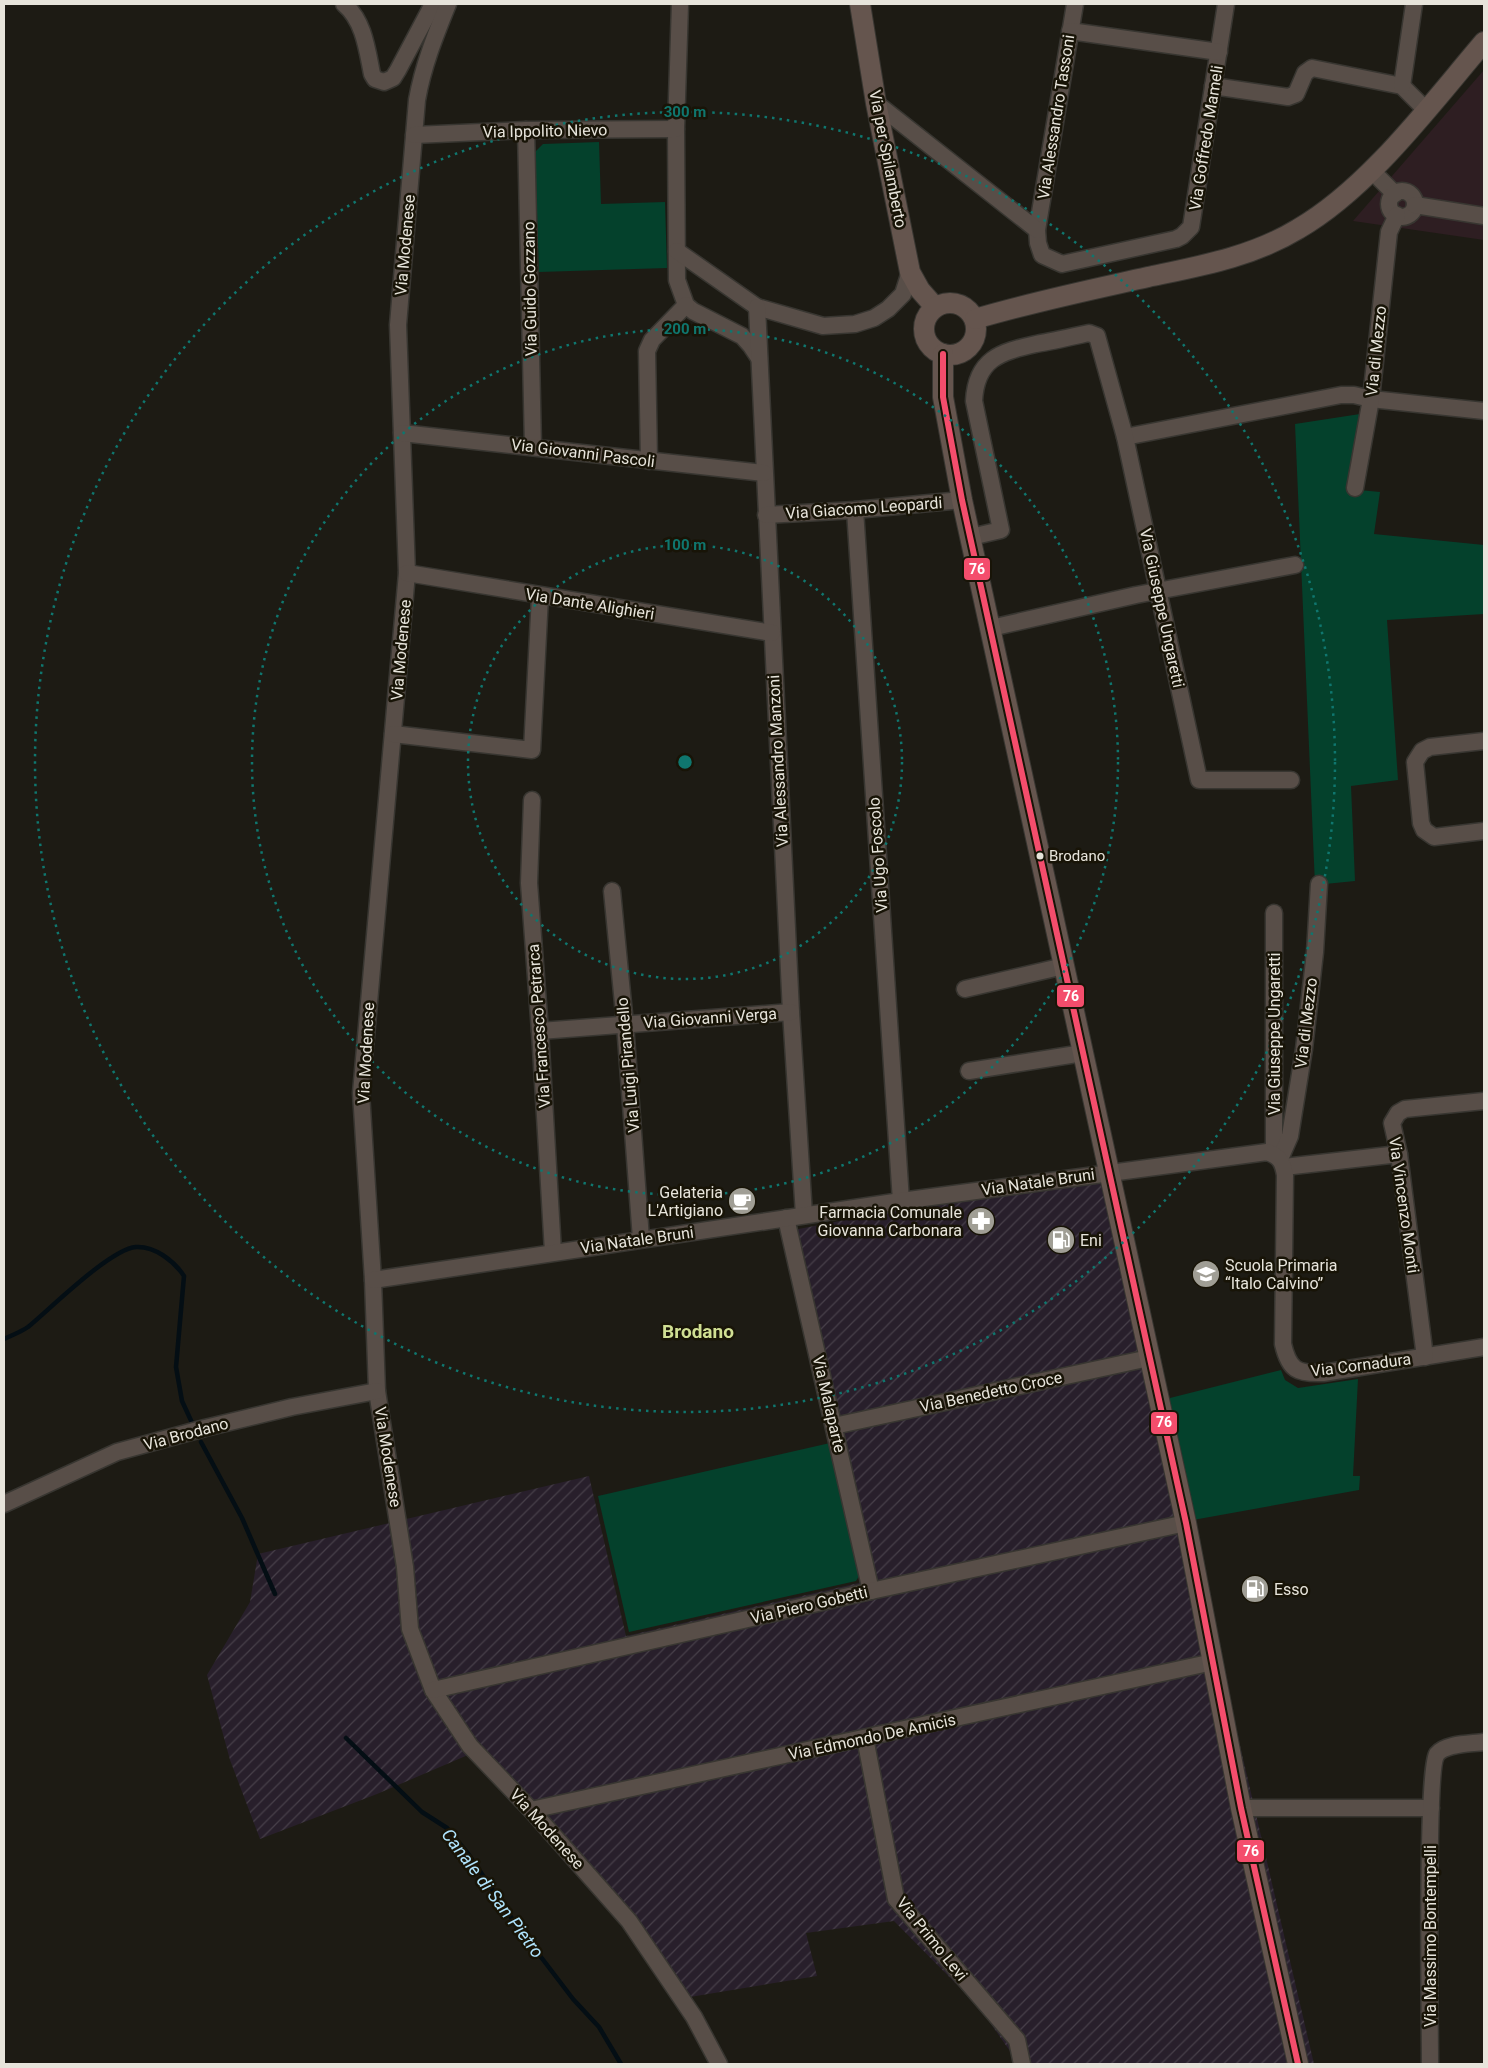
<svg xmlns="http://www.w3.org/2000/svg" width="1488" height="2068" viewBox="0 0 1488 2068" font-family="Roboto,sans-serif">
	<defs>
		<pattern id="industrial-furrows" width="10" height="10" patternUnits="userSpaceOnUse" patternTransform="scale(1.25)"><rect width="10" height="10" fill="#281f2b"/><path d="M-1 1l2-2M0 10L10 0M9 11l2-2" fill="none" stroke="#473f49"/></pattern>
	</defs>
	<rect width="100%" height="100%" fill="#1d1b14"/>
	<!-- commercial -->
	<path fill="#2e1e22" d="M1484,70V240L1353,221Z"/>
	<!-- industrial -->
	<path fill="url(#industrial-furrows)" d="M1109,1174L1179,1483L1314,2064H1019L979,2007L894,1921L806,1933L817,1976L684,1998L475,1752L377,1794L260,1839L230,1760L207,1675L250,1602L258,1554L589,1476L626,1636L863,1582L783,1232L897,1210Z"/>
	<!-- green -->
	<g fill="#04412c">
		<path d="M599,142L601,204L665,202L667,268L539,272L535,152L543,144Z"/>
		<path d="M1360,414L1349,489L1380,492L1374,534L1484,545V614L1387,620L1398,780L1351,786L1355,881L1315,885L1295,424Z"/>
		<path d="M1281,1370L1285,1380L1298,1388L1358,1379L1353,1476H1360L1359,1490L1193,1520L1166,1399Z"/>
		<path d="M830,1443L859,1576L856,1581L629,1632L598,1496Z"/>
	</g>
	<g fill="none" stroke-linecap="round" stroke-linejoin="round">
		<!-- stream -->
		<g stroke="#040e14" stroke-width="4.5">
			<path d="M4,1339C12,1335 21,1332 28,1327C50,1309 110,1249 136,1247C155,1246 174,1261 184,1276L176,1367L182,1401L194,1427"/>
			<path d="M201,1442L242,1518L275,1594"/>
			<path d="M346,1738L422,1812L447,1828L469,1855L515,1923L573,1999L599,2027L621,2064"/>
		</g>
		<defs>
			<g id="minor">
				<path d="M344,4C364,21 367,49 372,74L375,79L384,82L393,78L398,70L433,4"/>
				<path d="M448,4C435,36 423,66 417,100L398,325L407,573L361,1093L373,1280L377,1391L405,1567L410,1629L433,1690L470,1746L531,1810L629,1921L694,2017L719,2064"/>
				<path d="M680,4L676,129L677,280L686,305L693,311L742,336L751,346L759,358"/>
				<path d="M1075,4L1037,230L1038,243L1042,255L1062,264L1176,239L1182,236L1191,227L1226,4"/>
				<path d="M1070,31L1219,52"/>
				<path d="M1213,86L1288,97L1296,94L1305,73L1312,68L1402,86L1426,110"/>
				<path d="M1402,86L1414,4"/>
				<path d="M876,103L1037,230"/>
				<path d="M526,130L533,447"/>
				<path d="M414,135L526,130L676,129"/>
				<path d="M1372,171L1395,194"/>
				<circle cx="1402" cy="204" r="13"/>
				<path d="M1415,205L1484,216"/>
				<path d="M677,251L757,307L823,326L855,324L874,318L888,309L903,294L910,272"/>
				<path d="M757,307L791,1012L804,1215"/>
				<path d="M402,433L764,473"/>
				<path d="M1125,437L1341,395H1354L1371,399L1484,411"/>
				<path d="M649,461L647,351L652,340L686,305"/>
				<path d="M1355,488L1371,399L1389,232L1397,215"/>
				<path d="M855,510L901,1201"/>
				<path d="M766,515L855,510L962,500"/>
				<path d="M971,537L1001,530L974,401C976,359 1000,352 1036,344C1054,341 1071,337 1089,333L1097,336L1125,437L1199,780H1291"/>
				<path d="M407,573L772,633"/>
				<path d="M991,628L1136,595L1295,565"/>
				<path d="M393,734L532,750L540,596"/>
				<path d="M1484,741L1430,747L1422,751L1415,762L1421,823L1424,830L1434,837L1484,831"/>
				<path d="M532,800L529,883L540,1031L553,1252"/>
				<path d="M612,891L625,1024L641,1239"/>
				<path d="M1274,913V1154"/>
				<path d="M965,989L1064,966"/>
				<path d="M540,1031L791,1012"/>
				<path d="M969,1071L1083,1053"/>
				<path d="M1280,1159L1290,1136L1304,1049L1315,952L1319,884"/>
				<path d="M1284,1167L1399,1154"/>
				<path d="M786,1218L871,1591"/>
				<path d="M373,1280L901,1201L1267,1152C1280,1156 1283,1163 1285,1175L1283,1344C1289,1370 1297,1374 1323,1373L1484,1347"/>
				<path d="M1425,1357L1399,1154L1392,1123L1398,1113L1405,1109L1484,1101"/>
				<path d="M834,1426L1149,1358"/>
				<path d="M4,1504L117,1452L205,1428L292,1407L377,1391"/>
				<path d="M433,1690L871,1591L1186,1523"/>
				<path d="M865,1738L896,1899L1017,2040L1022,2064"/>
				<path d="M1241,1808H1431"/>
				<path d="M531,1810L1213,1662"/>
				<path d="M1430,2064C1430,2026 1426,1769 1437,1754C1446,1743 1471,1744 1484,1742"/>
			</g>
			<g id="major">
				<path d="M860,4L876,103L910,272L920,290L935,307"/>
				<circle cx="950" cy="329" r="26"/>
				<path d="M975,319C1032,302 1090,290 1148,277C1200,266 1252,257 1298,229C1369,188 1431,104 1484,42"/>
				<path d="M943,354V397L962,500L1186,1523L1241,1808L1298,2064"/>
			</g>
		</defs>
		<!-- minor casing -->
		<use href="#minor" stroke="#383631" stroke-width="19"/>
		<!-- major casing -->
		<use href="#major" stroke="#383631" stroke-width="22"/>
		<!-- minor -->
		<use href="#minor" stroke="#584e48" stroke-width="16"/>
		<!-- major -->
		<use href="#major" stroke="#65554e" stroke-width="20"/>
		<defs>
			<path id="bus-1" d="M943,354V397L962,500L1186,1523L1241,1808L1298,2064"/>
		</defs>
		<!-- bus-1 casing -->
		<use href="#bus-1" stroke="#181407" stroke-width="10"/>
		<!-- bus-1 -->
		<use href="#bus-1" stroke="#f44d6c" stroke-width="6"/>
	</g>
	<!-- distance rings -->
	<g fill="none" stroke="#0f766e" stroke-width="2.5" stroke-dasharray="2.5 5">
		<circle cx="685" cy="762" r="217"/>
		<circle cx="685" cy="762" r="433"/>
		<circle cx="685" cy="762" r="650"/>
	</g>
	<!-- icons -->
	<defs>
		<symbol id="cafe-disc" viewBox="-11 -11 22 22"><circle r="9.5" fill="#a09e95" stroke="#181407"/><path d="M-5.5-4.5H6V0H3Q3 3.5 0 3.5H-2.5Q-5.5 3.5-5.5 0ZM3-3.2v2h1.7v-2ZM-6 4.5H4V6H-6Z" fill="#fff"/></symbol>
		<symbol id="pharmacy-disc" viewBox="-11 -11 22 22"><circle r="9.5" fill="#a09e95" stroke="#181407"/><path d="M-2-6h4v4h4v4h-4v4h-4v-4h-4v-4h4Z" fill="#fff"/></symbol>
		<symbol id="fuel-disc" viewBox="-11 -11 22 22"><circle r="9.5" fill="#a09e95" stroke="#181407"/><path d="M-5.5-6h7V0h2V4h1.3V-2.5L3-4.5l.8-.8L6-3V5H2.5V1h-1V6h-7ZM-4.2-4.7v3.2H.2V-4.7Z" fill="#fff"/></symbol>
		<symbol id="school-disc" viewBox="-11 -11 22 22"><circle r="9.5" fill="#a09e95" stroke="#181407"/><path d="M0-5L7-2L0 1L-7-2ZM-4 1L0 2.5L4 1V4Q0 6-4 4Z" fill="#fff"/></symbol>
	</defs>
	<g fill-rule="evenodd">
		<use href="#cafe-disc" x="726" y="1185" width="32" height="32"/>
		<use href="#pharmacy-disc" x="965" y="1205" width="32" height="32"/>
		<use href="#fuel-disc" x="1045" y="1224" width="32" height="32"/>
		<use href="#school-disc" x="1190" y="1258" width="32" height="32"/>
		<use href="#fuel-disc" x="1239" y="1573" width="32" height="32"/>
	</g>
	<!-- markers -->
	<circle fill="#e7e4db" stroke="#181407" stroke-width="2" cx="1040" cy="856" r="4.5"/>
	<g text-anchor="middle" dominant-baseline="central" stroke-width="5" stroke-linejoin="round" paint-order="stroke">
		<!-- bus labels -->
		<g font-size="15" fill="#e7e4db" stroke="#181407" text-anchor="start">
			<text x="1049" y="856">Brodano</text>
		</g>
		<!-- street labels -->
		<g font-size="16" fill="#e7e4db" stroke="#181407">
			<text transform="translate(1056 117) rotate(-81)">Via Alessandro Tassoni</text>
			<text transform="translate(545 131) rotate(-1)">Via Ippolito Nievo</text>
			<text transform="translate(1206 138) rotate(-81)">Via Goffredo Mameli</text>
			<text transform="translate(888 159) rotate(79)">Via per Spilamberto</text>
			<text transform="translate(405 245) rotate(-85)">Via Modenese</text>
			<text transform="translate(530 289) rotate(-91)">Via Guido Gozzano</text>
			<text transform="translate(1376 351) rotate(-84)">Via di Mezzo</text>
			<text transform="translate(583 453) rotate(7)">Via Giovanni Pascoli</text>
			<text transform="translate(864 508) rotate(-4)">Via Giacomo Leopardi</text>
			<text transform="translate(590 604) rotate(9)">Via Dante Alighieri</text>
			<text transform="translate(1162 608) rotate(78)">Via Giuseppe Ungaretti</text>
			<text transform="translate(401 650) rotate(-85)">Via Modenese</text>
			<text transform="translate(778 761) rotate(-93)">Via Alessandro Manzoni</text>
			<text transform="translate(878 855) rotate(-94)">Via Ugo Foscolo</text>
			<text transform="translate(710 1018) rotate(-4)">Via Giovanni Verga</text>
			<text transform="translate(1306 1023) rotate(-83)">Via di Mezzo</text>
			<text transform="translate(539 1026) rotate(-94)">Via Francesco Petrarca</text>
			<text transform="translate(1274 1034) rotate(-90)">Via Giuseppe Ungaretti</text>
			<text transform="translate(366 1053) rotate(-87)">Via Modenese</text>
			<text transform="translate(628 1065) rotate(-95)">Via Luigi Pirandello</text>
			<text transform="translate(1038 1182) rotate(-8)">Via Natale Bruni</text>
			<text transform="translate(1404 1205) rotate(82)">Via Vincenzo Monti</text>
			<text transform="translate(637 1240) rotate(-8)">Via Natale Bruni</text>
			<text transform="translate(1361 1365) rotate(-7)">Via Cornadura</text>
			<text transform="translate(991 1392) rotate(-12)">Via Benedetto Croce</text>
			<text transform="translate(829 1404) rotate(77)">Via Malaparte</text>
			<text transform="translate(186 1434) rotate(-15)">Via Brodano</text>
			<text transform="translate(388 1457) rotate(81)">Via Modenese</text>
			<text transform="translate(809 1605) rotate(-13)">Via Piero Gobetti</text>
			<text transform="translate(872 1737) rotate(-12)">Via Edmondo De Amicis</text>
			<text transform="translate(547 1829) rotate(48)">Via Modenese</text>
			<text transform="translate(1430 1936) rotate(-90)">Via Massimo Bontempelli</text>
			<text transform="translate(932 1939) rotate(51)">Via Primo Levi</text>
		</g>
		<!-- poi labels -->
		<g font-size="16" fill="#e7e4db" stroke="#181407" text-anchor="start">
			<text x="723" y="1192" text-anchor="end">Gelateria<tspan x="723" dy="18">L'Artigiano</tspan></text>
			<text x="962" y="1212" text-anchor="end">Farmacia Comunale<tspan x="962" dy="18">Giovanna Carbonara</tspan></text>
			<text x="1080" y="1240">Eni</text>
			<text x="1225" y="1265">Scuola Primaria<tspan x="1225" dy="18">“Italo Calvino”</tspan></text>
			<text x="1274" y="1589">Esso</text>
		</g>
		<!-- water labels -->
		<g font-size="18" font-style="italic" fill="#b0e4fd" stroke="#181407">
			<text transform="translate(493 1893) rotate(53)">Canale di San Pietro</text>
		</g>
		<!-- quarter labels -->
		<g font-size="19" font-weight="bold" fill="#d0df93" stroke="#181407">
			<text x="698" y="1331">Brodano</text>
		</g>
	</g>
	<circle cx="685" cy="762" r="8" fill="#0f766e" stroke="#181407" stroke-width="2.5"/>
	<g font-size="15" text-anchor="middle" font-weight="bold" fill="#0f766e" stroke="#181407" stroke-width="5" stroke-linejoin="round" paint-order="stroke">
		<text x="685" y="117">300 m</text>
		<text x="685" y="334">200 m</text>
		<text x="685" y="550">100 m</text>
	</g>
	<g stroke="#181407" stroke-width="2">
		<rect x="963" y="557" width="28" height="24" rx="5" fill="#f44d6c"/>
		<rect x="1056" y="984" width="29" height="24" rx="5" fill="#f44d6c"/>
		<rect x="1150" y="1411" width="28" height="24" rx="5" fill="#f44d6c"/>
		<rect x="1236" y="1839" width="29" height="24" rx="5" fill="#f44d6c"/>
	</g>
	<g font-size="14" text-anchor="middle" font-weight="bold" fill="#fff">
		<text x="977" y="574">76</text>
		<text x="1071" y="1001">76</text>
		<text x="1164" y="1427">76</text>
		<text x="1251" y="1856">76</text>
	</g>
	<!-- border -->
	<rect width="1488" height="2068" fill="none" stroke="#e7e4db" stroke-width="10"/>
</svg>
